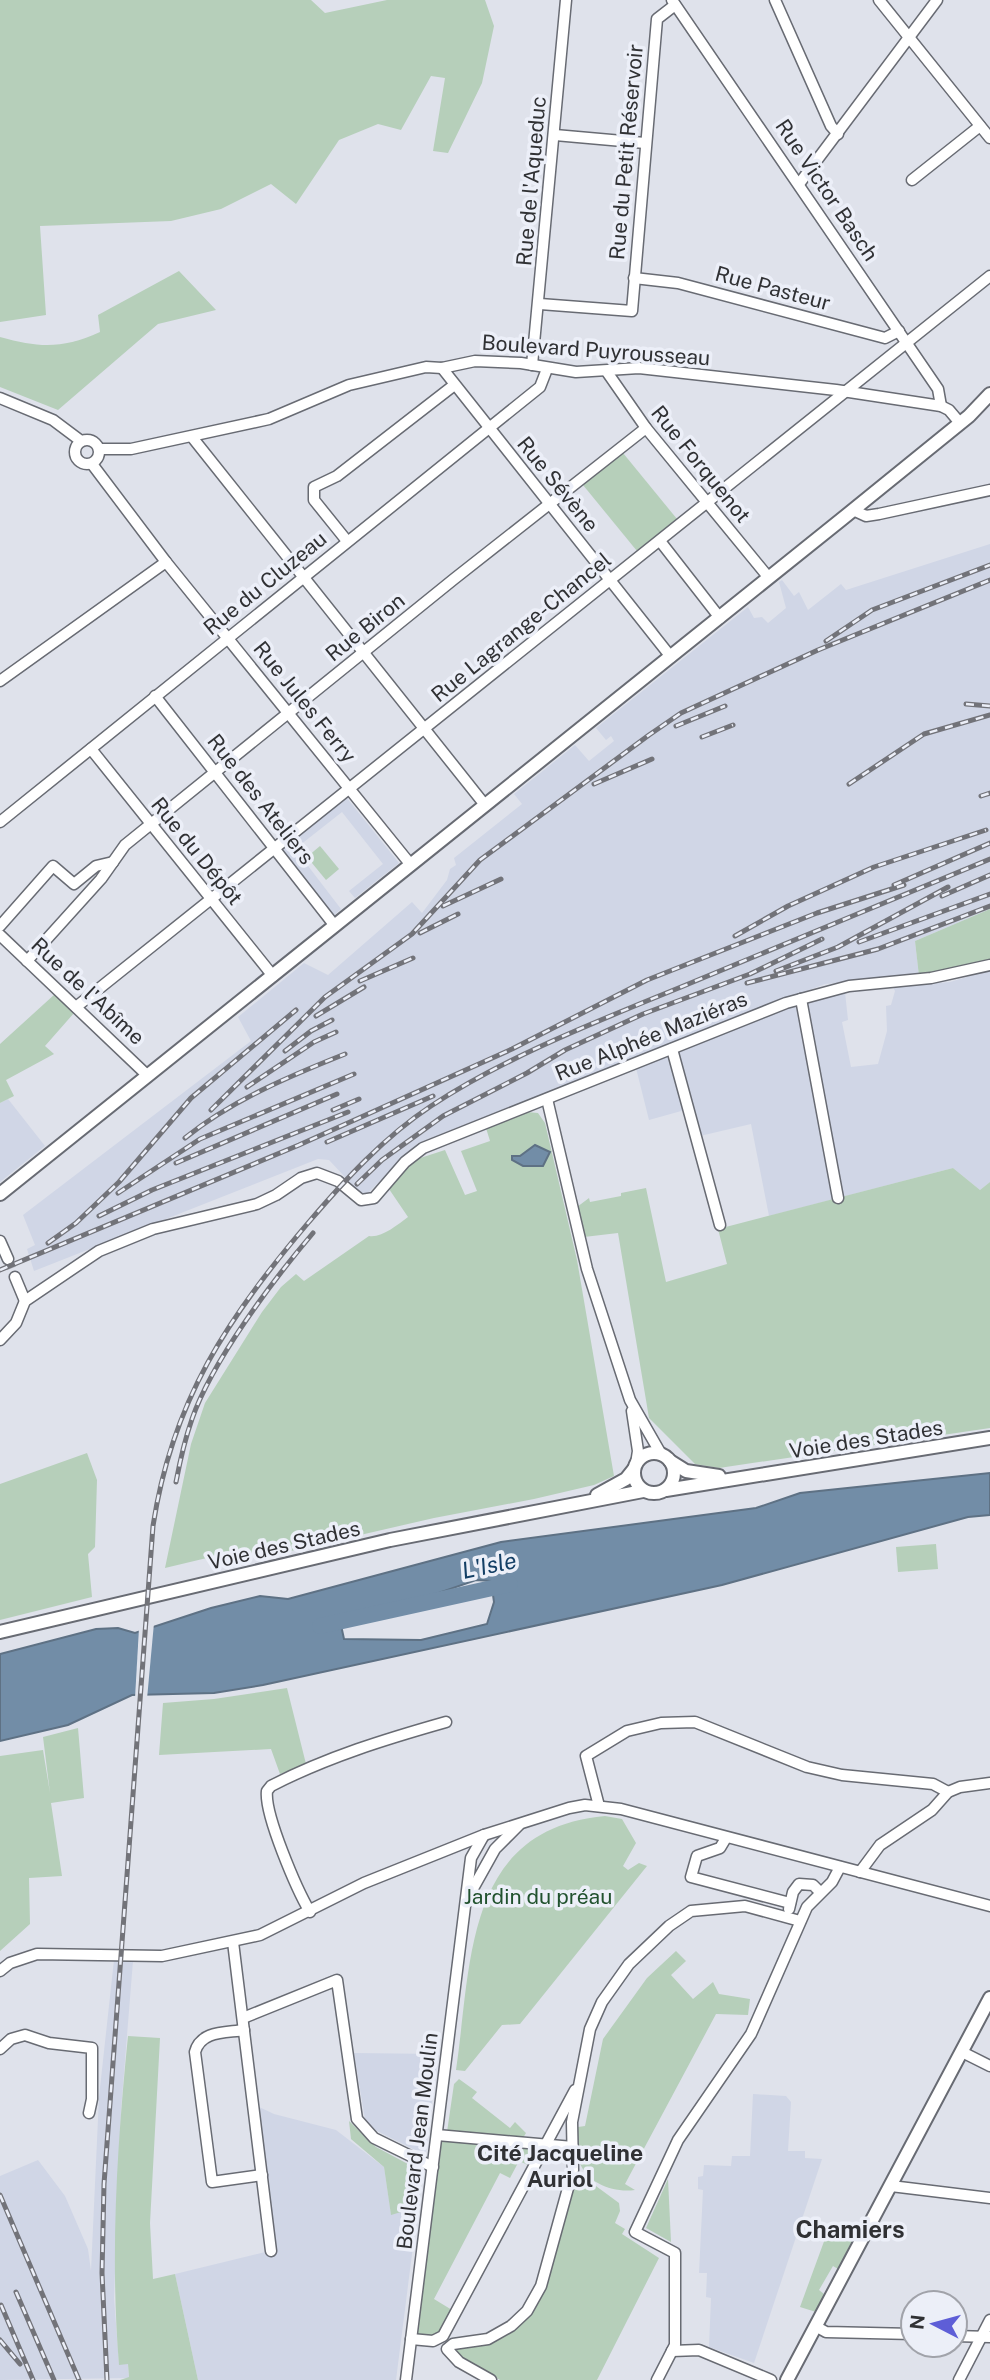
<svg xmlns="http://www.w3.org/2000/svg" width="990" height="2380" viewBox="0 0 990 2380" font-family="'Public Sans',sans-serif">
	<rect width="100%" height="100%" fill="#dfe2eb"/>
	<!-- built -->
	<g fill="#d0d6e6">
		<path d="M990,544V909L915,941L919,976L825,984L709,1028L418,1143L368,1193H360L329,1160L318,1159L34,1271L27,1249L35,1245L23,1215L251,1041L238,1017L304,963L328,975L412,902L422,913L447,880L450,869L456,865L454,858L522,804L514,794L575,745L589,761L614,741L611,736L606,740L596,728L748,607L754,618L762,617L768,623L786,608L779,582L782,580L794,596L799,592L808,610L841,584L846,590Z"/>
		<path d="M346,797L399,863L355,898L349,891L383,864L342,812L295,849L341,909L334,915L282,849Z"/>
		<path d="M990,970V1182L980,1190L953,1168L769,1216L751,1124L700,1136L692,1108L649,1120L636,1068L768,1015L845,992L848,1020L842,1022L851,1067L878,1064L887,1031L886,1006L891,1005L895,991L893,987L950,982Z"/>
		<path d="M8,1099L45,1146L0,1182V1103Z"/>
		<path d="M114,1960L133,1961L121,2110L114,2298L119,2364H128L129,2378L0,2380V2176L38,2160L65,2196L88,2249L91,2271L99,2097Z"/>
		<path d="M354,2053L438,2054L425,2155L375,2130L365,2119Z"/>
		<path d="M753,2094L786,2096L791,2102L788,2151H805V2158L822,2159L754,2363L709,2347L711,2298L706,2297L707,2273H699L703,2190L698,2189V2177L703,2176L704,2165L731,2166L732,2156H750Z"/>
		<path d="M257,2106L274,2114L336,2130L384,2167L391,2214L418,2207L396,2380H198L175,2274L274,2250Z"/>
	</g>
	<!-- green -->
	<g fill="#b6cfba">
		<path d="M0,0H311L325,13L387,0H485L494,26L482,83L448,153L433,151L445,78L431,76L401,130L378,124L339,140L296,204L271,184L221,209L171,221L40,226L46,315L0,322Z"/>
		<path d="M179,271L216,310L158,324L58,410L0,387V337C40,348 62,349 100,332L98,315Z"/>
		<path d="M623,453L677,519L637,551L583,485Z"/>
		<path d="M320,846L339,869L326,880L307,857Z"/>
		<path d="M990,909V962L919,976L915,941Z"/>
		<path d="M55,994L74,1013L45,1046L54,1054L6,1080L14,1096L0,1103V1044Z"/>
		<path d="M527,1112L538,1113L545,1123L577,1260L614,1476L594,1485L534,1499L434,1518L269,1556L236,1551L165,1568L191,1444L205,1403L262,1312L281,1287L296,1274L304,1281L369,1236C382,1238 397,1225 408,1217L389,1189L411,1161L445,1150L465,1195L477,1191L461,1151L490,1141L486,1128Z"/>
		<path d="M953,1168L980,1190L990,1182V1428L719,1468L695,1464L649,1418L618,1233L584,1237L577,1207L589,1198L590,1202L621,1196V1193L646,1188L666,1282L727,1264L718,1229Z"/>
		<path d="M87,1453L97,1480L95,1547L88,1554L92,1597L0,1620V1484Z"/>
		<path d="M936,1544L938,1569L898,1572L896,1547Z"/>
		<path d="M287,1688L306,1764L280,1774L271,1749L159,1755L163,1703L214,1699Z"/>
		<path d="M78,1728L84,1798L51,1803L62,1876L29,1878L30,1924L0,1951V1756L43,1750L50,1793L43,1737Z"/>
		<path d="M605,1816L622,1819L636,1843L623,1866L628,1870L639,1863L647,1866L520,2024L502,2025L465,2071L456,2070C472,1962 464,1829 605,1816Z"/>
		<path d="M676,1951L686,1961L671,1975L693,1999L713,1982L719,1994L750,1999L748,2015L716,2014L625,2184L635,2190C614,2193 587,2184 579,2161C576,2151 578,2137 578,2127L585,2126L603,2039L647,1978Z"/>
		<path d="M128,2036L160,2038L150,2223L153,2279L175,2274L198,2380H120L129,2377L128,2364L119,2365C110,2256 117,2145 128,2036Z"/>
		<path d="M459,2079L477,2092L472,2098L510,2128L515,2122L526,2133L523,2138L447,2132L454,2084Z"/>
		<path d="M349,2121L376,2147L421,2171L418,2207L391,2215L384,2167L351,2139Z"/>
		<path d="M442,2139L533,2148L535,2151L528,2165L519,2161L510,2178L500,2173L434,2299L452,2310L436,2338L417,2335Z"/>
		<path d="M581,2175L619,2203L620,2211L615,2223L625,2229L622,2234L659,2258L597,2380H500L461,2358L451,2346L463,2347L529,2312L576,2177Z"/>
		<path d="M668,2179L671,2242L646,2228Z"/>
		<path d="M832,2223L856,2233L838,2269L833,2266L819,2290L824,2294L816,2312L800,2307L826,2236L822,2231Z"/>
	</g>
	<!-- water -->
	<g fill="#728da7" stroke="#5e7184" stroke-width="2" fill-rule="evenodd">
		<path d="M535,1145L550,1152L543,1166H523L512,1160V1156H520Z"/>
		<path d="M990,1473V1515L968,1517L722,1585L263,1685L214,1693L132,1695L68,1725L0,1741V1654L96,1629L118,1628L135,1633L211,1608L260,1596L288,1599L501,1542L756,1508L800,1493ZM476,1580L491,1581L494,1602L487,1624L421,1640L344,1639L339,1616L433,1595Z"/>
	</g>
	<!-- pier -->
	<path fill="#dfe2eb" d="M154,1623L147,1699L135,1698L139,1628Z"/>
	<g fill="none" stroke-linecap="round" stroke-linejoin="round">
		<!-- river -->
		<path stroke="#728da7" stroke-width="16" d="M320,1626L510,1584"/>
		<!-- minor-tunnel -->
		<path stroke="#bcbfc6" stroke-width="10" stroke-dasharray="10 5" stroke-linecap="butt" d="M8,1259L15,1277"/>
		<defs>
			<g id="minor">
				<path d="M672,0L938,389L941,406"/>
				<path d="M775,0L831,126L838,134"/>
				<path d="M879,0L990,138"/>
				<path d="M555,135L645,143"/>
				<path d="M912,180L980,126"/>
				<path d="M799,184L937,0"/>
				<path d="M634,278L678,283L885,338L899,331"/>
				<path d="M540,304L632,311L657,19L675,5"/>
				<path d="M532,365L566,0"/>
				<path d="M442,368L671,657"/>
				<path d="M607,372L646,428L769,578"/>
				<path d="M0,398L53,420L81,441"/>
				<path d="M192,437L485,805"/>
				<circle cx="87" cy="452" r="12"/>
				<path d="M99,449H131L269,419L349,385L426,367L442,368L475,361L521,363L576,372L639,368L836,390L941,406L949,410L960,423"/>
				<path d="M92,464L166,562L411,865"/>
				<path d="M853,510L866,516L879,514L990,490"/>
				<path d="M347,541L314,500V487L337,476L453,386"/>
				<path d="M660,541L720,618"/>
				<path d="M0,681L166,562"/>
				<path d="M155,696L335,926"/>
				<path d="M91,749L273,976"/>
				<path d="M0,822L540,387L547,369"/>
				<path d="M0,926L53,866L74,884L96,866L113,862"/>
				<path d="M0,935L148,1076"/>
				<path d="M27,961L101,879L125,845L454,579L646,428"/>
				<path d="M801,999L838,1198"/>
				<path d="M76,1007L990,276"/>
				<path d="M672,1049L720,1225"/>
				<path d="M547,1099L587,1269L630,1400L661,1454"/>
				<path d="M0,1241L8,1259"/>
				<path d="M15,1277L25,1301"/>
				<path d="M0,1340L16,1323L25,1301L99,1251L153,1229L257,1204L276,1195L301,1178L317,1173L338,1181L361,1200L374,1198L405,1162L423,1148L786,1003L849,986L931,978L990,965"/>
				<path d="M632,1411L638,1451L636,1464"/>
				<path d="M599,1806L586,1756L627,1731L661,1723L695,1722L807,1767L842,1775L933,1784L948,1792"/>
				<path d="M726,1838L720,1848L697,1856L691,1877L790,1903"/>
				<path d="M860,1872L880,1845L932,1810L948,1792L960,1787L990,1783"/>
				<path d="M471,1892L495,1849L519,1825"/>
				<path d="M789,1909L793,1892L799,1884L813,1885L820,1892"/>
				<path d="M310,1912C297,1890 264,1814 267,1791L271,1786C327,1757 386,1739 446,1722"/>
				<path d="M233,1942L271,2251"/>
				<path d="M0,1971L10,1963L37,1954L162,1956L260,1935L364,1883L484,1835L569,1808L585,1805L621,1809L990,1906"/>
				<path d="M243,2018L337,1980L357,2119L374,2138L433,2167"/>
				<path d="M244,2030C226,2033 201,2030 195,2052L212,2182L262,2175"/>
				<path d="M0,2049L11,2039L25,2035L49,2043L92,2048V2099L89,2113"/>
				<path d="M962,2052L990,2066"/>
				<path d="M437,2135L573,2147"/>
				<path d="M891,2186L990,2198"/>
				<path d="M817,2327L826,2332L913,2334"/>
				<path d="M955,2336L990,2337"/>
				<path d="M411,2339L433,2341L443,2336L575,2090"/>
				<path d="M672,2351L699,2350L771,2380"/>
				<path d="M406,2380L471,1858L484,1835"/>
				<path d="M491,2380L459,2362L447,2349L453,2344L488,2339L511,2326L527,2311L541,2286L573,2170L572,2122L590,2029L602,2002L629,1964L669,1926L691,1911L745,1906L800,1921"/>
				<path d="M657,2380L675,2345V2253L635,2232L678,2140L751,2034L807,1907L832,1882L840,1867"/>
				<path d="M959,2380L990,2320"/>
			</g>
			<g id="major">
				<path d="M0,1194L842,519L969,416L990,394"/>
				<circle cx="654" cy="1473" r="20"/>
				<path d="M670,1461L686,1471L719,1476"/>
				<path d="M666,1490L990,1438"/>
				<path d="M597,1495L626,1479L634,1469"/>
				<path d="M0,1632L390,1540L643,1491"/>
				<path d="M787,2380L990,1998"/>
			</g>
		</defs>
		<!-- minor casing -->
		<use href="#minor" stroke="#686b73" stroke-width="13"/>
		<!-- major casing -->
		<use href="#major" stroke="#686b73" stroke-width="16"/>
		<!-- minor -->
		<use href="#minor" stroke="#fff" stroke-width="10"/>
		<!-- major -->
		<use href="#major" stroke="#fff" stroke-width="12"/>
		<defs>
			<g id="rail">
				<path d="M826,641L872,610L990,565"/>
				<path d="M966,704L990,706"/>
				<path d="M676,726L725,706"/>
				<path d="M702,737L733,725"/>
				<path d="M594,784L652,759"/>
				<path d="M849,784L924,734L990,715"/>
				<path d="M981,796L990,793"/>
				<path d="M894,885L990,843"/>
				<path d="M942,896L990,875"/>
				<path d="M443,906L501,879"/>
				<path d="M420,933L458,914"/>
				<path d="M735,936L788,906L874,867L986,830"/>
				<path d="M859,942L990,894"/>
				<path d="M776,971L838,947L948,887"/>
				<path d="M360,981L413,958"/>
				<path d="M747,983L878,949L990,906"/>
				<path d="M316,1016L364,987"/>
				<path d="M285,1051L311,1031L332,1020"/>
				<path d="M247,1087L314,1042L336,1032"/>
				<path d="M211,1110L325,997L412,934L480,860L649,735L681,713L818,650L990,580"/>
				<path d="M333,1110L359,1099"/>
				<path d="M185,1138C232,1100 290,1076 345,1054"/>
				<path d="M327,1142L433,1096"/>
				<path d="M176,1163L337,1094"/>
				<path d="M357,1184L382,1160L443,1116L527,1073L565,1050L643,1014L750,974L822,939"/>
				<path d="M118,1193L200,1139L354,1074"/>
				<path d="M99,1216L152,1190L348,1112"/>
				<path d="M48,1243L76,1223L119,1182L191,1098L296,1010"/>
				<path d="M0,1270L299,1145L512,1049L647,980L817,913L904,885"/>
				<path d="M176,1482C180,1461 185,1439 192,1419C212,1361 273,1280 313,1233"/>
				<path d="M0,2195L79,2380"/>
				<path d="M16,2292L54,2380"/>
				<path d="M1,2305L33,2380"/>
				<path d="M0,2340L20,2364"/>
				<path d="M107,2380L102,2273L104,2184L153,1526C172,1401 228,1317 308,1223C344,1181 384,1137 431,1106C507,1056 596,1022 681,987C784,944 887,902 990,859"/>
			</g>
		</defs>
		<!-- rail casing -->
		<use href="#rail" stroke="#727379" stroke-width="5"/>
		<!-- rail -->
		<use href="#rail" stroke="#eceff8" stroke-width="2.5" stroke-dasharray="8" stroke-linecap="butt"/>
	</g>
	<g text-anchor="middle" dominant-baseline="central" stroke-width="7" stroke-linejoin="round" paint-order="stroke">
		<!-- street labels -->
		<g font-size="21" fill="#303134" stroke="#eceff8">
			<text transform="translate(626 152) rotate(-85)">Rue du Petit Réservoir</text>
			<text transform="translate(531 181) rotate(-85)">Rue de l'Aqueduc</text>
			<text transform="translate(827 190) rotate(56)">Rue Victor Basch</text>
			<text transform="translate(773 288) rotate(15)">Rue Pasteur</text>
			<text transform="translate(596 350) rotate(4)">Boulevard Puyrousseau</text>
			<text transform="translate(701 464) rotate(51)">Rue Forquenot</text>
			<text transform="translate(558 484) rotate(51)">Rue Sévène</text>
			<text transform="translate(265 583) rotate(-39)">Rue du Cluzeau</text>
			<text transform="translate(365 627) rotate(-39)">Rue Biron</text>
			<text transform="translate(521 627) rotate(-39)">Rue Lagrange-Chancel</text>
			<text transform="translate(305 702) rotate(51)">Rue Jules Ferry</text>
			<text transform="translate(261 799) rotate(52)">Rue des Ateliers</text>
			<text transform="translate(197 851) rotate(51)">Rue du Dépôt</text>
			<text transform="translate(88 991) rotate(43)">Rue de l'Abîme</text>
			<text transform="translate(651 1036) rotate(-22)">Rue Alphée Maziéras</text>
			<text transform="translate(866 1439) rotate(-9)">Voie des Stades</text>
			<text transform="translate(284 1545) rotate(-13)">Voie des Stades</text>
			<text transform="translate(417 2141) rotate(-83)">Boulevard Jean Moulin</text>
		</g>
		<!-- park labels -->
		<g font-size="21" fill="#21522e" stroke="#eceff8">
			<text x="538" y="1896">Jardin du préau</text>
		</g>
		<!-- water labels -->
		<g font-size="23" font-style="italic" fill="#143f65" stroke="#eceff8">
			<text transform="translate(489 1565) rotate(-12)">L'Isle</text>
		</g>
		<!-- neighbourhood labels -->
		<g font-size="23" font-weight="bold" fill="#303134" stroke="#eceff8">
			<text x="560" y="2152">Cité Jacqueline<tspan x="560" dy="26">Auriol</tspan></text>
		</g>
		<!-- quarter labels -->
		<g font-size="24" font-weight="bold" fill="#303134" stroke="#eceff8">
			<text x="850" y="2229">Chamiers</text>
		</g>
	</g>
	<!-- north arrow -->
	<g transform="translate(934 2324) rotate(276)"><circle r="33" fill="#eceff8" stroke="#a1a3aa" stroke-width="2"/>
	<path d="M0-5L12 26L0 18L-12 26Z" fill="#5e5ed7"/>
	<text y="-10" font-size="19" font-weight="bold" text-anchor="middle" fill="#303134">N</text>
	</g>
</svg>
